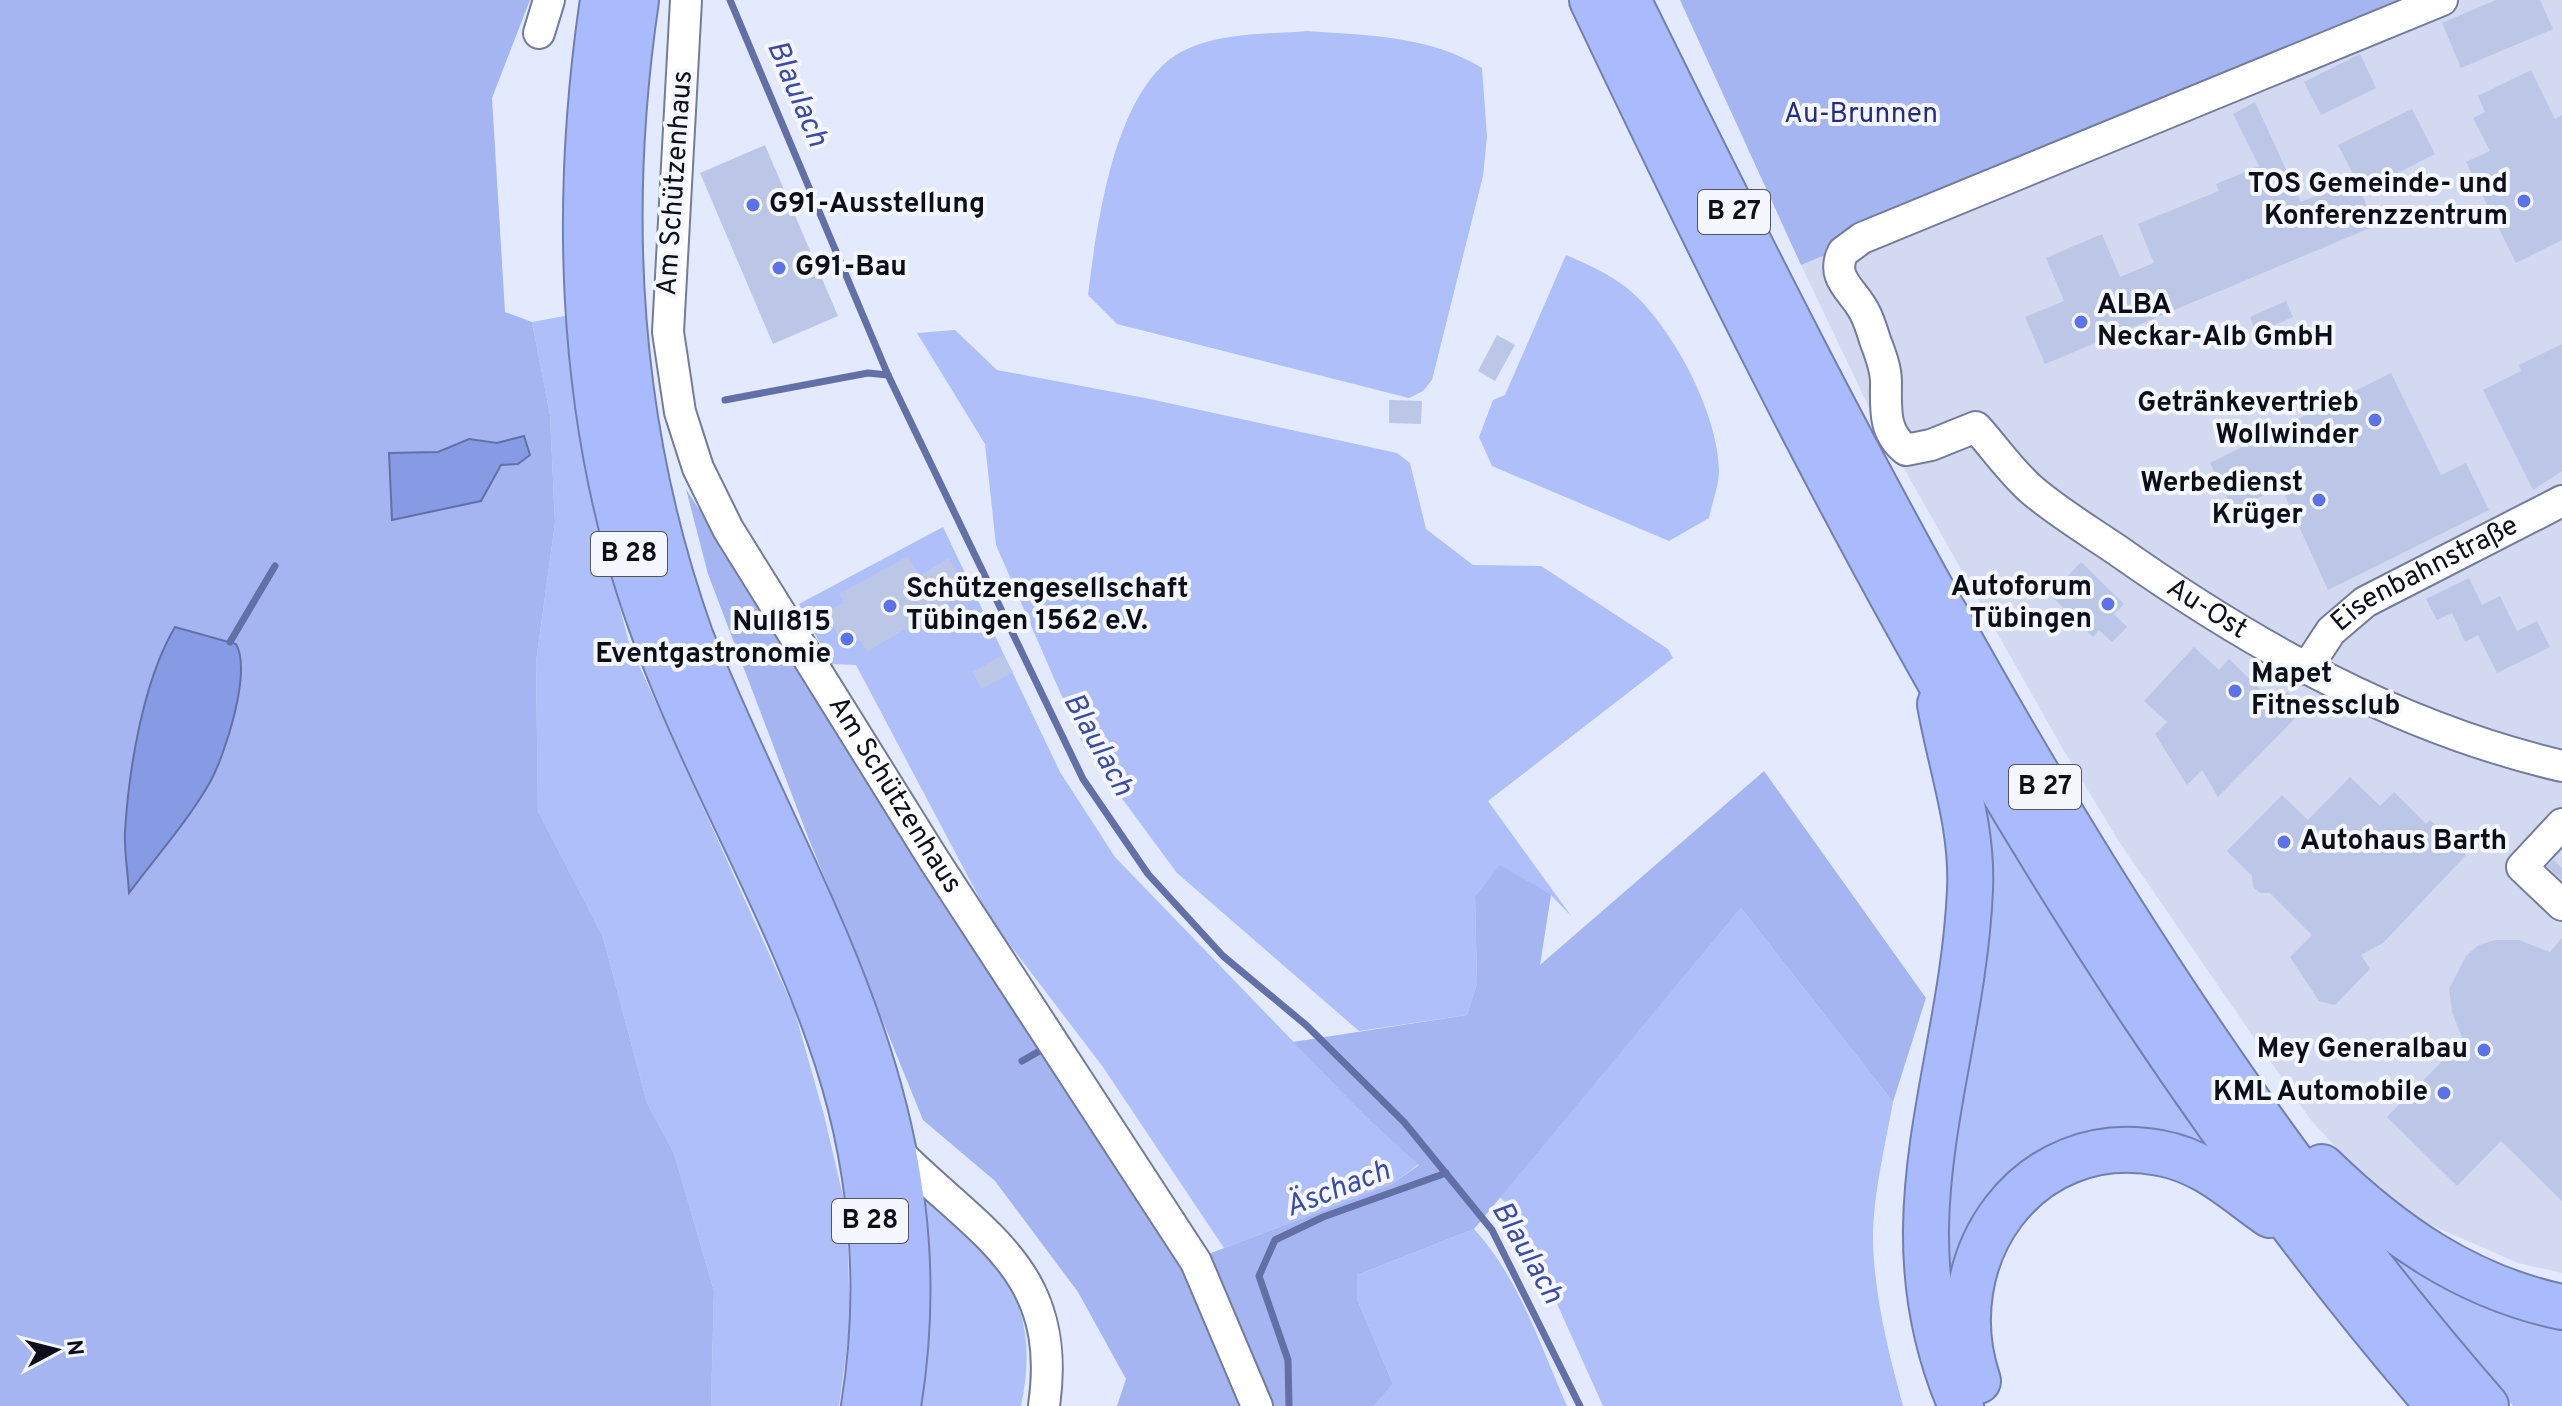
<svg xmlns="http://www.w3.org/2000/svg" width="2562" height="1406" viewBox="0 0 2562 1406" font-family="Overpass,sans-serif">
	<rect width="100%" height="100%" fill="#e3eafe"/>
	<!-- built -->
	<path fill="#d2d9f0" d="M2442,0H2562V1273L2518,1263L2422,1221L2379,1194L2310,1119L2120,843L2064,751L1867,403L1801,265Z"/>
	<!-- green -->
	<g fill="#aebffa">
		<path d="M1307,31C1365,35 1431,36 1482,68L1487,136L1483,176L1432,380L1423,391L1409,398L1117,324L1088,295C1097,226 1114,81 1187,49C1223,33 1268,34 1307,31Z"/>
		<path d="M1566,255C1591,266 1615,276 1635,295C1675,333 1718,414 1719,470C1719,485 1712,503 1709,518L1669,541L1492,466L1479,437L1493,400L1505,395Z"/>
		<path d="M570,315L596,515L629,643L794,1009L824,1115L847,1213L850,1325L839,1406H711L714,1291L674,1153L647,1103L603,937L538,811L536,662L555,523L550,415L532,322Z"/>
		<path d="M955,330L997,370L1145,398L1397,453L1410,463L1426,529L1473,565L1541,566L1668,649L1673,658L1488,801L1572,917L1551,895L1475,897L1477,983L1467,1015L1359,1031L1177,873L1084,747L996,545L985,444L917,333Z"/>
		<path d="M943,527L1060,772L1115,857L1368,1119L1419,1164L1392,1184L1224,1248L1103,1067L991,920L856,665L831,664L799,604Z"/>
		<path d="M1978,790L2221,1158L2103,1141L1957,1285L1941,1282Z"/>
		<path d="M1741,908L1893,1102C1884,1153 1869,1209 1874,1261C1878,1311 1890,1358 1903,1406H1603L1517,1215L1500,1197Z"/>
		<path d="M916,1188C994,1249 1044,1299 1021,1406H911Z"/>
		<path d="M2366,1227L2562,1317V1406H2513Z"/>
		<path d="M1474,1229C1518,1276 1541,1347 1567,1406H1374L1393,1384L1357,1299V1275Z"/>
	</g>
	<!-- forest -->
	<g fill="#a4b5f2">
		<path d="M0,0H530L492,98L505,312L532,322L550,415L555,523L536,662L538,811L603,937L647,1103L674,1153L714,1291L711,1406H0Z"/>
		<path d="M1680,0H2442L1801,265Z"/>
		<path d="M686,489L1185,1263L1392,1184L1419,1165L1368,1119L1293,1042L1467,1015L1477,983L1475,897L1500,865L1551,895L1540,965L1764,771L1926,998L1893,1102L1741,908L1474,1229L1357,1275V1299L1393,1384L1374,1406H1117L1126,1379L1078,1292L995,1181L923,1120L808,837L708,574Z"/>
	</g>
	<!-- water -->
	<g fill="#879ae4" stroke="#6270a7" stroke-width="2">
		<path d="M524,436L530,455L518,464L501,465L481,501L392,520L389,453L438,452L469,439L497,443Z"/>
		<path d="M175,627L236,644C252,672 225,756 209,784C187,822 155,858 129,893C128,873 124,851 125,831C129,768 143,681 175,627Z"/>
	</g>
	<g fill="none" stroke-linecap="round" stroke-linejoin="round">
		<!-- stream -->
		<g stroke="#6270a7" stroke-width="7">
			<path d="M730,0L888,375L1083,779L1148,874L1223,956L1306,1025L1404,1122L1492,1230L1580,1406"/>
			<path d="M725,400L868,373L888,375"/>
			<path d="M230,642L275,566"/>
			<path d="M1022,1061L1043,1049"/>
			<path d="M1289,1406L1288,1360L1259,1276L1275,1240L1323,1217L1446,1173"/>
		</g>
	</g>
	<!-- building -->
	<g fill="#bcc6e7">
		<path d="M2496,0H2540L2553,29L2461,68L2442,23Z"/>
		<path d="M2360,54L2376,88L2321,115L2304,82Z"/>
		<path d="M2531,70L2555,119L2562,115V240L2516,263L2466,162L2490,151L2473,118L2485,112L2478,96Z"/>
		<path d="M2255,102L2301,202L2356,180L2375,226L2045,364L2025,317L2064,301L2046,258L2102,234L2120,277L2154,263L2138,224L2219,191L2216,184L2259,166L2233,114Z"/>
		<path d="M2412,109L2435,154L2362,191L2338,145Z"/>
		<path d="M765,145L838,316L773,344L700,173Z"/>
		<path d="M2286,301L2293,317L2256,333L2250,317Z"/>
		<path d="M1497,335L1515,345L1495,381L1478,371Z"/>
		<path d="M2562,344V471L2533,490L2483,390L2521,371L2519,365Z"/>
		<path d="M2391,373L2441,475L2466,463L2489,510L2328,590L2281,487L2233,510L2210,463Z"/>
		<path d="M1389,400L1422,401L1421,424L1389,423Z"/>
		<path d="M908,556L919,576L949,558L968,591L867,652L860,640L844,647L826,612L844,602L839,594Z"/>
		<path d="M2081,562L2124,604L2114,614L2127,627L2112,642L2099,630L2093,637L2050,595Z"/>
		<path d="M2469,578L2482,605L2500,596L2517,631L2537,621L2550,647L2497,673L2478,635L2465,642L2452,613L2437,620L2426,599Z"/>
		<path d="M2194,647L2219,670L2229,659L2275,704L2286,692L2308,705L2218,797L2202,770L2187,785L2155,734L2167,722L2144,701Z"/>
		<path d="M1003,655L1013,672L982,689L972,672Z"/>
		<path d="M2350,777L2380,806L2394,792L2426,824L2430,820L2466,855L2383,943L2361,955L2370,969L2335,1005L2319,1001L2290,957L2312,935L2270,893H2260L2253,887L2252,876L2227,851L2282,795L2308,820Z"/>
		<path d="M2554,860L2562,868V880L2547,866Z"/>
		<path d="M2562,938V1201L2501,1141L2457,1186L2387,1117L2463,1040L2452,1012L2449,989L2466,956L2479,945L2495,940H2519L2550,952Z"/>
	</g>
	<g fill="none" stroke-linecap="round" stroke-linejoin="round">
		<defs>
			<g id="minor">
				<path id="s1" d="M686,0L668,332L680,412L698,468L728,529L934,860L1196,1262L1257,1406"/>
				<path id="s2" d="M2442,0L1862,238L1843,252C1830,278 1853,290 1864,311C1869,320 1872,330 1875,340C1880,353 1886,368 1886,382C1886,409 1883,432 1906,450L1931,445L1976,427C1995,448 2012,473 2033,491C2059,513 2089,531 2117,550C2253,646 2399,728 2562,766"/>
				<path d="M539,33L549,0"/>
				<path id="s3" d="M2306,669L2331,631L2365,602L2562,501"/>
				<path d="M2562,824L2522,867L2562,905"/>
				<path d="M894,1148C977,1233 1064,1267 1044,1406"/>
			</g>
			<g id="highway">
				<path d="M603,0C574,197 579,403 641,594C691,748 777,886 830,1038C872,1156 884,1283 864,1406"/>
				<path d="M636,0C604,216 617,431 691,638C796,899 947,1106 898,1406"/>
				<path d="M1592,0C1824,490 2082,994 2439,1406"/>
				<path d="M1628,0C1871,493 2123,989 2486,1406"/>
				<path d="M1940,704C1951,767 1973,825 1970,890C1962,1072 1881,1222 1961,1406"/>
				<path d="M2322,1167C2391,1234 2466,1287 2562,1307"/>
				<path d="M1978,1381C1937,1259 2026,1128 2160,1153C2205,1161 2234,1190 2270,1215"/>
			</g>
		</defs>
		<!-- minor casing -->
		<use href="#minor" stroke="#737c9a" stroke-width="34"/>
		<!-- highway casing -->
		<use href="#highway" stroke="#727fae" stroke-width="48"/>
		<!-- minor -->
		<use href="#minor" stroke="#fff" stroke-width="30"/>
		<!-- highway -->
		<use href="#highway" stroke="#a9bbfd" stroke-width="44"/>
	</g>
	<!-- markers -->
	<g fill="#5d72e9" stroke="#f5f7fe" stroke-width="3">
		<circle cx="2524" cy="201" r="8"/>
		<circle cx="753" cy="205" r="8"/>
		<circle cx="779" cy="268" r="8"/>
		<circle cx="2081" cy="322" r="8"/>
		<circle cx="2375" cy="420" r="8"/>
		<circle cx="2319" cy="500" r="8"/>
		<circle cx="2108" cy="604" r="8"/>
		<circle cx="890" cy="606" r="8"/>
		<circle cx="847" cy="639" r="8"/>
		<circle cx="2235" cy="691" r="8"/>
		<circle cx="2284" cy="842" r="8"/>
		<circle cx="2484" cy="1050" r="8"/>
		<circle cx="2444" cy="1093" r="8"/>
	</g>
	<g text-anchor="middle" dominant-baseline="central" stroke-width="8" stroke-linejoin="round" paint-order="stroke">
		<!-- shield labels -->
		<g fill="#f5f7fe" stroke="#52555e" stroke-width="2">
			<rect x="1698" y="190" width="72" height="44" rx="6"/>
			<rect x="591" y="532" width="76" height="44" rx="6"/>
			<rect x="2009" y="765" width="72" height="44" rx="6"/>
			<rect x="832" y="1199" width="76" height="44" rx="6"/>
		</g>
		<g font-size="26" font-weight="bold" fill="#0c0f1a">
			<text x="1734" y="212">B 27</text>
			<text x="629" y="554">B 28</text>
			<text x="2045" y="787">B 27</text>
			<text x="870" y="1221">B 28</text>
		</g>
		<!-- park labels -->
		<g font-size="28" fill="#242d82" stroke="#f5f7fe">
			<text x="1861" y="115">Au-Brunnen</text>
		</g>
		<!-- street labels -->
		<g font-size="28" fill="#0c0f1a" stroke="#f5f7fe">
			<text transform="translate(676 183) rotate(-86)">Am Schützenhaus</text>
			<text stroke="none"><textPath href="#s3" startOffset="156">Eisenbahnstraße</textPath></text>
			<text stroke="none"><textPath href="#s2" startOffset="1236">Au-Ost</textPath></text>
			<text stroke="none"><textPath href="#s1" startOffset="854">Am Schützenhaus</textPath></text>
		</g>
		<!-- poi labels -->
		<g font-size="28" font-weight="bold" fill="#0c0f1a" stroke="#f5f7fe" text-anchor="end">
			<text x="2508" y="185">TOS Gemeinde- und<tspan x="2508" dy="32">Konferenzzentrum</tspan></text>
			<text x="769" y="205" text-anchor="start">G91-Ausstellung</text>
			<text x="795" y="268" text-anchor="start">G91-Bau</text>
			<text x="2097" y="306" text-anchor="start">ALBA<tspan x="2097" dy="32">Neckar-Alb GmbH</tspan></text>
			<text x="2359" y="404">Getränkevertrieb<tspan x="2359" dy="32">Wollwinder</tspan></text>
			<text x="2303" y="484">Werbedienst<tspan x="2303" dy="32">Krüger</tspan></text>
			<text x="2092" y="588">Autoforum<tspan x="2092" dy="32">Tübingen</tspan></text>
			<text x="906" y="590" text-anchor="start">Schützengesellschaft<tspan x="906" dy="32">Tübingen 1562 e.V.</tspan></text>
			<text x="831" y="623">Null815<tspan x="831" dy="32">Eventgastronomie</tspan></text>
			<text x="2251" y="675" text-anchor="start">Mapet<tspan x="2251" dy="32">Fitnessclub</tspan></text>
			<text x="2300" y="842" text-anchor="start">Autohaus Barth</text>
			<text x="2468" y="1050">Mey Generalbau</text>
			<text x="2428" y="1093">KML Automobile</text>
		</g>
		<!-- water labels -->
		<g font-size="30" font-style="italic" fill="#3c4ba3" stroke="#f5f7fe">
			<text transform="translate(796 94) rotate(67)">Blaulach</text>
			<text transform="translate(1097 745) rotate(61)">Blaulach</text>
			<text transform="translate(1338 1190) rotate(-21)">Äschach</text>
			<text transform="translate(1526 1253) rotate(60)">Blaulach</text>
		</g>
	</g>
	<!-- north arrow -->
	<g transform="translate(56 1350) rotate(83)" stroke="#f5f7fe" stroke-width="6" paint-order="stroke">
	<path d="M0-6L14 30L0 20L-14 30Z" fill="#0c0f1a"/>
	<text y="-12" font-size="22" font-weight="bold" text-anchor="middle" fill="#0c0f1a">N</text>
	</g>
</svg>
